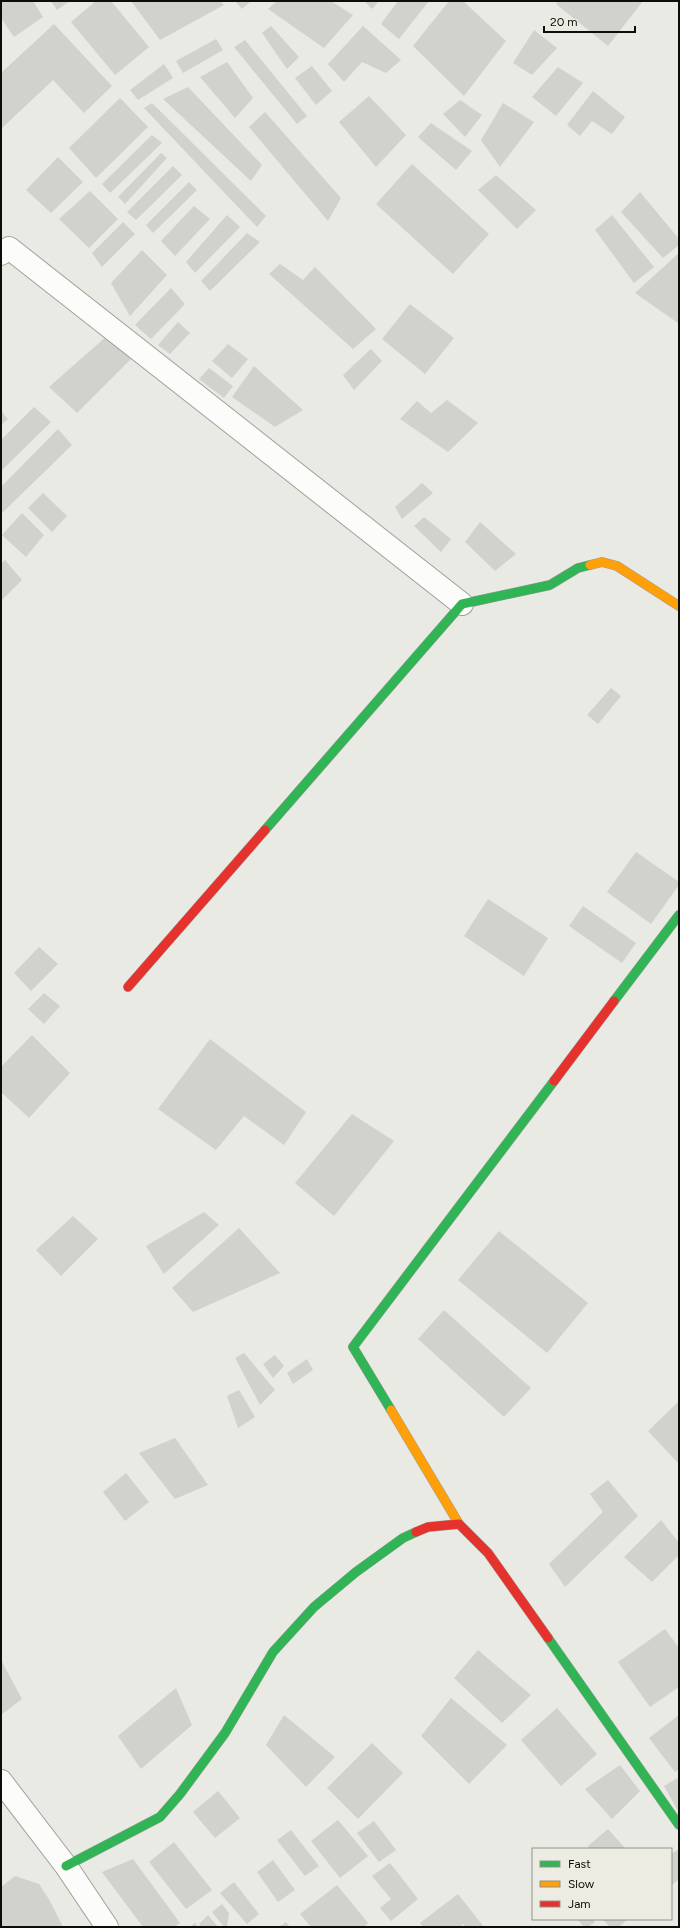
<svg xmlns="http://www.w3.org/2000/svg" width="680" height="1928" viewBox="0 0 680 1928" font-family="Figtree,sans-serif">
	<rect width="100%" height="100%" fill="#eaeae5"/>
	<!-- building -->
	<g fill="#d1d1cd">
		<path d="M1,1H33L43,17L14,37L1,18Z"/>
		<path d="M51,1H70L57,10Z"/>
		<path d="M96,1H111L149,47L115,75L71,22Z"/>
		<path d="M131,1H220L224,5L160,40Z"/>
		<path d="M235,1H251L242,9Z"/>
		<path d="M277,1H331L353,15L324,48L268,9Z"/>
		<path d="M364,1H379L372,9Z"/>
		<path d="M398,1H429L399,39L381,24Z"/>
		<path d="M449,1H463L506,41L464,96L413,46Z"/>
		<path d="M558,1H643L608,46L556,4Z"/>
		<path d="M54,24L112,86L84,113L53,80L1,129V73Z"/>
		<path d="M271,26L299,57L287,69L262,33Z"/>
		<path d="M363,26L401,60L386,73L362,62L344,82L328,64Z"/>
		<path d="M534,30L557,48L532,75L513,63Z"/>
		<path d="M216,39L223,50L183,73L176,61Z"/>
		<path d="M245,40L307,116L297,124L234,47Z"/>
		<path d="M227,62L253,98L235,118L200,77Z"/>
		<path d="M164,64L173,78L138,100L130,90Z"/>
		<path d="M312,66L332,91L316,105L295,78Z"/>
		<path d="M558,67L583,83L556,116L532,97Z"/>
		<path d="M188,87L262,165L251,181L163,99Z"/>
		<path d="M593,91L625,117L612,134L592,121L580,136L567,125Z"/>
		<path d="M369,96L406,135L376,167L339,122Z"/>
		<path d="M120,98L148,127L96,178L69,148Z"/>
		<path d="M460,100L482,115L465,137L443,114Z"/>
		<path d="M152,103L266,216L257,227L144,108Z"/>
		<path d="M503,103L534,122L500,167L481,140Z"/>
		<path d="M265,112L341,198L328,221L249,127Z"/>
		<path d="M431,123L472,151L456,170L418,137Z"/>
		<path d="M152,135L162,143L110,193L102,184Z"/>
		<path d="M161,153L167,158L125,204L118,197Z"/>
		<path d="M58,157L83,182L51,213L26,190Z"/>
		<path d="M412,164L489,234L453,274L376,204Z"/>
		<path d="M173,166L182,175L136,220L127,212Z"/>
		<path d="M496,175L536,210L517,229L478,190Z"/>
		<path d="M189,182L197,190L153,233L146,225Z"/>
		<path d="M90,191L118,219L89,248L59,219Z"/>
		<path d="M640,192L679,239V245L663,258L621,212Z"/>
		<path d="M194,206L210,219L175,256L161,241Z"/>
		<path d="M227,215L240,227L195,273L186,262Z"/>
		<path d="M612,215L654,267L634,283L595,230Z"/>
		<path d="M123,222L135,234L102,267L92,253Z"/>
		<path d="M247,233L260,242L210,291L201,281Z"/>
		<path d="M142,250L167,275L130,316L111,283Z"/>
		<path d="M679,253V322L678,323L635,293Z"/>
		<path d="M280,264L303,280L315,267L376,329L353,349L269,274Z"/>
		<path d="M171,288L185,304L151,339L135,325Z"/>
		<path d="M410,304L454,338L425,374L382,339Z"/>
		<path d="M178,322L190,333L170,354L158,345Z"/>
		<path d="M108,335L136,354L77,413L49,387Z"/>
		<path d="M228,344L248,359L232,378L212,361Z"/>
		<path d="M371,349L382,361L354,390L343,375Z"/>
		<path d="M254,366L303,410L275,427L232,397Z"/>
		<path d="M209,368L233,386L224,398L199,379Z"/>
		<path d="M447,400L478,423L448,452L400,419L417,401L431,413Z"/>
		<path d="M34,407L51,422L1,471V440Z"/>
		<path d="M1,411L8,419L1,425Z"/>
		<path d="M58,429L72,445L1,514V487Z"/>
		<path d="M422,483L433,493L402,519L395,507Z"/>
		<path d="M43,493L67,516L52,532L28,508Z"/>
		<path d="M22,513L44,535L26,557L2,535Z"/>
		<path d="M424,517L451,539L441,552L414,526Z"/>
		<path d="M480,522L516,554L495,571L465,542Z"/>
		<path d="M5,560L22,580L1,601V564Z"/>
		<path d="M611,688L621,696L598,724L587,715Z"/>
		<path d="M636,852L679,882V885L651,924L607,892Z"/>
		<path d="M488,899L548,938L524,976L464,936Z"/>
		<path d="M583,906L636,943L622,963L569,926Z"/>
		<path d="M39,947L58,964L31,991L14,973Z"/>
		<path d="M44,993L60,1006L44,1024L28,1009Z"/>
		<path d="M32,1035L70,1073L29,1118L1,1092V1067Z"/>
		<path d="M210,1039L306,1112L284,1145L244,1116L216,1150L158,1109Z"/>
		<path d="M352,1114L394,1141L334,1216L295,1183Z"/>
		<path d="M204,1212L219,1225L164,1274L146,1246Z"/>
		<path d="M73,1216L98,1239L61,1276L36,1250Z"/>
		<path d="M239,1228L280,1273L193,1312L172,1288Z"/>
		<path d="M499,1231L588,1303L547,1353L458,1280Z"/>
		<path d="M444,1310L531,1388L504,1417L418,1339Z"/>
		<path d="M244,1353L275,1390L260,1405L235,1358Z"/>
		<path d="M275,1355L284,1366L273,1378L263,1364Z"/>
		<path d="M307,1359L313,1370L293,1384L287,1373Z"/>
		<path d="M239,1390L255,1417L238,1428L227,1396Z"/>
		<path d="M679,1401V1464L648,1431Z"/>
		<path d="M175,1438L208,1485L175,1499L139,1453Z"/>
		<path d="M126,1473L149,1502L125,1521L103,1492Z"/>
		<path d="M608,1480L638,1516L565,1587L549,1564L603,1512L590,1494Z"/>
		<path d="M661,1520L679,1543V1555L652,1582L624,1557Z"/>
		<path d="M665,1629L679,1648V1687L650,1707L618,1662Z"/>
		<path d="M478,1650L531,1695L502,1723L454,1678Z"/>
		<path d="M1,1660L22,1699L1,1715Z"/>
		<path d="M176,1688L192,1725L141,1769L118,1736Z"/>
		<path d="M451,1698L507,1745L469,1784L421,1736Z"/>
		<path d="M557,1708L597,1754L561,1786L521,1740Z"/>
		<path d="M284,1715L335,1757L306,1787L266,1745Z"/>
		<path d="M679,1715V1769L675,1772L649,1738Z"/>
		<path d="M372,1743L403,1773L358,1819L327,1788Z"/>
		<path d="M620,1765L640,1791L612,1819L585,1789Z"/>
		<path d="M677,1778L679,1780V1813L664,1786Z"/>
		<path d="M218,1791L240,1818L215,1838L193,1812Z"/>
		<path d="M338,1820L368,1856L340,1878L311,1841Z"/>
		<path d="M374,1821L396,1850L379,1862L357,1833Z"/>
		<path d="M608,1829L624,1847L622,1849H590L588,1846Z"/>
		<path d="M291,1830L319,1866L305,1876L277,1840Z"/>
		<path d="M174,1842L212,1890L186,1909L149,1862Z"/>
		<path d="M679,1849V1879L671,1886V1854Z"/>
		<path d="M133,1859L180,1923L174,1927H143L102,1872Z"/>
		<path d="M273,1860L295,1890L278,1902L257,1872Z"/>
		<path d="M390,1863L418,1899L391,1921L380,1908L391,1899L372,1876Z"/>
		<path d="M15,1876L39,1884L50,1901L63,1927H1V1887Z"/>
		<path d="M234,1882L259,1914L247,1924L220,1893Z"/>
		<path d="M337,1885L368,1923L364,1927H311L300,1914Z"/>
		<path d="M458,1894L484,1927H465L463,1924L460,1927H423L420,1923Z"/>
		<path d="M222,1904L229,1913L227,1927H224L212,1912Z"/>
		<path d="M208,1915L218,1927H201L199,1924Z"/>
		<path d="M577,1919H593L595,1922L588,1927H584Z"/>
		<path d="M602,1919H628L619,1927H610Z"/>
		<path d="M286,1922L290,1927H279Z"/>
		<path d="M195,1923L198,1927H190Z"/>
	</g>
	<g fill="none" stroke-linecap="round" stroke-linejoin="round">
		<defs>
			<g id="street">
				<path d="M1,254L9,248L462,604"/>
				<path d="M1,1781L66,1866L107,1927"/>
			</g>
			<g id="fast">
				<path d="M265,830L462,604L550,585L578,568L590,565"/>
				<path d="M614,1001L679,915"/>
				<path d="M391,1410L353,1347L554,1081"/>
				<path d="M548,1638L679,1825"/>
				<path d="M66,1866L160,1817L180,1794L225,1733L273,1652L314,1607L356,1572L403,1538L416,1532"/>
			</g>
			<g id="slow">
				<path d="M590,565L602,562L617,566L679,606"/>
				<path d="M391,1410L459,1524"/>
			</g>
			<g id="jam">
				<path d="M128,987L265,830"/>
				<path d="M554,1081L614,1001"/>
				<path d="M416,1532L428,1527L459,1524L488,1553L548,1638"/>
			</g>
		</defs>
		<!-- street casing -->
		<use href="#street" stroke="#9f9f9b" stroke-width="24"/>
		<!-- fast casing -->
		<use href="#fast" stroke="#9f9f9b" stroke-width="10"/>
		<!-- slow casing -->
		<use href="#slow" stroke="#9f9f9b" stroke-width="10"/>
		<!-- jam casing -->
		<use href="#jam" stroke="#9f9f9b" stroke-width="10"/>
		<!-- street -->
		<use href="#street" stroke="#fcfcfb" stroke-width="22"/>
		<!-- fast -->
		<use href="#fast" stroke="#30b455" stroke-width="9"/>
		<!-- slow -->
		<use href="#slow" stroke="#ff9f0a" stroke-width="9"/>
		<!-- jam -->
		<use href="#jam" stroke="#e5322d" stroke-width="9"/>
	</g>
	<!-- border -->
	<rect width="680" height="1928" fill="none" stroke="#0c0c09" stroke-width="4"/>
	<!-- legend -->
	<rect x="532" y="1848" width="140" height="72" fill="#ecece3" stroke="#92928c"/>
	<rect x="540" y="1861" width="20" height="6" fill="#30b455" stroke="#92928c"/>
	<text x="568" y="1868" font-size="12" fill="#0c0c09">Fast</text>
	<rect x="540" y="1881" width="20" height="6" fill="#ff9f0a" stroke="#92928c"/>
	<text x="568" y="1888" font-size="12" fill="#0c0c09">Slow</text>
	<rect x="540" y="1901" width="20" height="6" fill="#e5322d" stroke="#92928c"/>
	<text x="568" y="1908" font-size="12" fill="#0c0c09">Jam</text>
	<!-- scale -->
	<path d="M544 26v6h91v-6" fill="none" stroke="#0c0c09" stroke-width="2"/>
	<text x="550" y="26" font-size="12" fill="#0c0c09" stroke="#ecece3" stroke-width="3" paint-order="stroke">20 m</text>
</svg>
